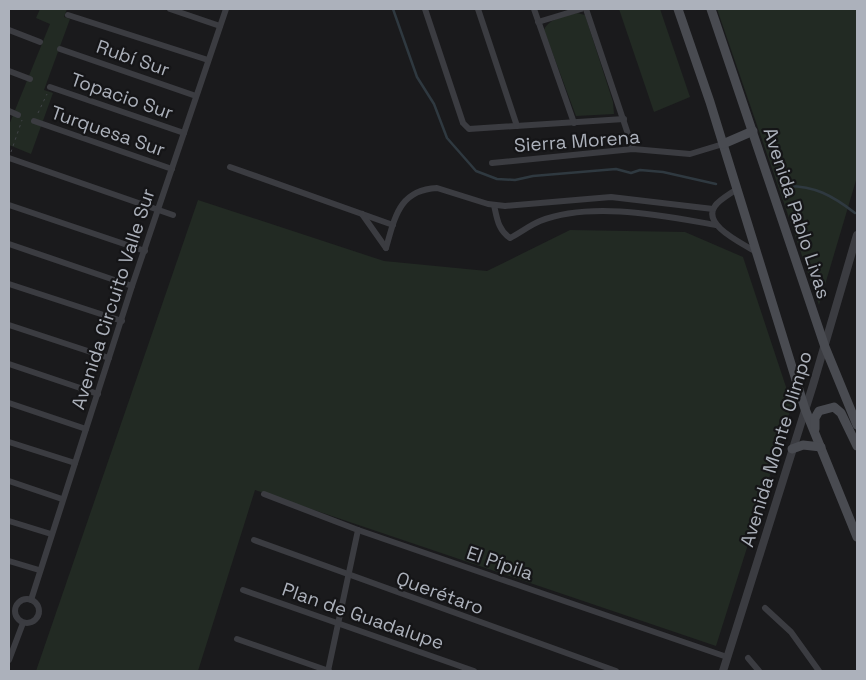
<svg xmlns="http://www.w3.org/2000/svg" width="866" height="680" viewBox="0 0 866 680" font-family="'Space Grotesk',sans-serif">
	<rect width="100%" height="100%" fill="#1a1a1c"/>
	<!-- green -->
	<g fill="#222a23">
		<path d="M40,9H67L64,17L70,19L44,90L53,93L31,154L9,145V125L50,24L36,18Z"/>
		<path d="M619,9H660L690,97L654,112Z"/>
		<path d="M717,9H857V177L819,305Z"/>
		<path d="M577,13L585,15L613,102L614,114L576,116L544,30C549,18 566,16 577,13Z"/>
		<path d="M198,200L384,261L487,271L570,230L685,232L743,257L792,405L716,646L255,490L198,671H36Z"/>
	</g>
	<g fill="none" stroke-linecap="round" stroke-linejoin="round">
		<!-- stream -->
		<g stroke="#2f3940" stroke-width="2.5">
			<path d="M393,9L417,77L434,104L447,138L476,171L497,179L515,180L533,176L616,169L631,173L640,170L663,172L716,184"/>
			<path d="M785,186C814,185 833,196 855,213"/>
		</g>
		<!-- path -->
		<g stroke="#414348" stroke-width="1" stroke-dasharray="2.5 4" stroke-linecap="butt">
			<path d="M38,113L47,94"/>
			<path d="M11,152L22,120"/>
			<path d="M39,613L45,615"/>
		</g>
		<!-- minor -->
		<g stroke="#3b3c41" stroke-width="6">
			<path d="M170,9L220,26"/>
			<path d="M425,9L463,123L469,129L624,119"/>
			<path d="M478,9L517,126"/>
			<path d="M534,9L574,123"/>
			<path d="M586,9L633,149"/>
			<path d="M68,15L208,60"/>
			<path d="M538,22L581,9"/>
			<path d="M9,30L40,42"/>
			<path d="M60,49L196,96"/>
			<path d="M9,71L30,79"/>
			<path d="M50,87L184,133"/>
			<path d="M9,111L18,115"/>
			<path d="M34,121L172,169"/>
			<path d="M9,158L173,215"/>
			<path d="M492,163L633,149L690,154L723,144"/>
			<path d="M230,167L393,225"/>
			<path d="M737,189C730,194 719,200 715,206C701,225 744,244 756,252"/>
			<path d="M9,205L145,251"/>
			<path d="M494,205C497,218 498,230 510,238C520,233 530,225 540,221C592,201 663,216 716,225"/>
			<path d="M362,214L386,248"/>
			<path d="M9,244L132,286"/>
			<path d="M386,248C395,217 399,190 437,188L488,204L505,206L611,197L713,209"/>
			<path d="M9,284L122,321"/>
			<path d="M9,325L109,358"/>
			<path d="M9,364L98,394"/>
			<path d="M9,403L86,429"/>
			<path d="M9,442L75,463"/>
			<path d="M9,481L62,499"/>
			<path d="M264,494L358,530L727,657"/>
			<path d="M9,521L51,534"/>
			<path d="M254,540L616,671"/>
			<path d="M9,561L39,570"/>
			<path d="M243,590L474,671"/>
			<circle cx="27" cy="611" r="12"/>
			<path d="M31,600L132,286L226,9"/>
			<path d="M765,608L791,632L819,671"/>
			<path d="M237,639L329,671"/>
			<path d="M748,658L759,671"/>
			<path d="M9,660L23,623"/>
			<path d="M328,671L358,530"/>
		</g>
		<!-- tertiary -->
		<path stroke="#3b3c41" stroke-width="8" d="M723,671L813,385L857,235"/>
		<!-- secondary -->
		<g stroke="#494b51" stroke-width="9">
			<path d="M678,9L710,102L805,409L857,537"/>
			<path d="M711,9L825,347L857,425"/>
			<path d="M723,144L753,131"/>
			<path d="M815,429V418L819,411L834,407L841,413L857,446"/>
			<path d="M792,449L803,445L821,447"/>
		</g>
	</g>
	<g text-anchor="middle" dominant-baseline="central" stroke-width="4.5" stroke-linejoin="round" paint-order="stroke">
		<!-- street labels -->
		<g font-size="19" fill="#acb1bb" stroke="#151517">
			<text transform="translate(133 58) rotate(19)">Rubí Sur</text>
			<text transform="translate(122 96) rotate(19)">Topacio Sur</text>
			<text transform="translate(108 131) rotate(19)">Turquesa Sur</text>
			<text transform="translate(577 141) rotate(-4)">Sierra Morena</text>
			<text transform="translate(797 213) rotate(72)">Avenida Pablo Livas</text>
			<text transform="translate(113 299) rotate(-72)">Avenida Circuito Valle Sur</text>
			<text transform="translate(776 449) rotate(-73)">Avenida Monte Olimpo</text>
			<text transform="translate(500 563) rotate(19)">El Pípila</text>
			<text transform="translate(440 593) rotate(20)">Querétaro</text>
			<text transform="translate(363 616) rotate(19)">Plan de Guadalupe</text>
		</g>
	</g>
	<!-- border -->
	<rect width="866" height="680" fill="none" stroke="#acb1bb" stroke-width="20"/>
</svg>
